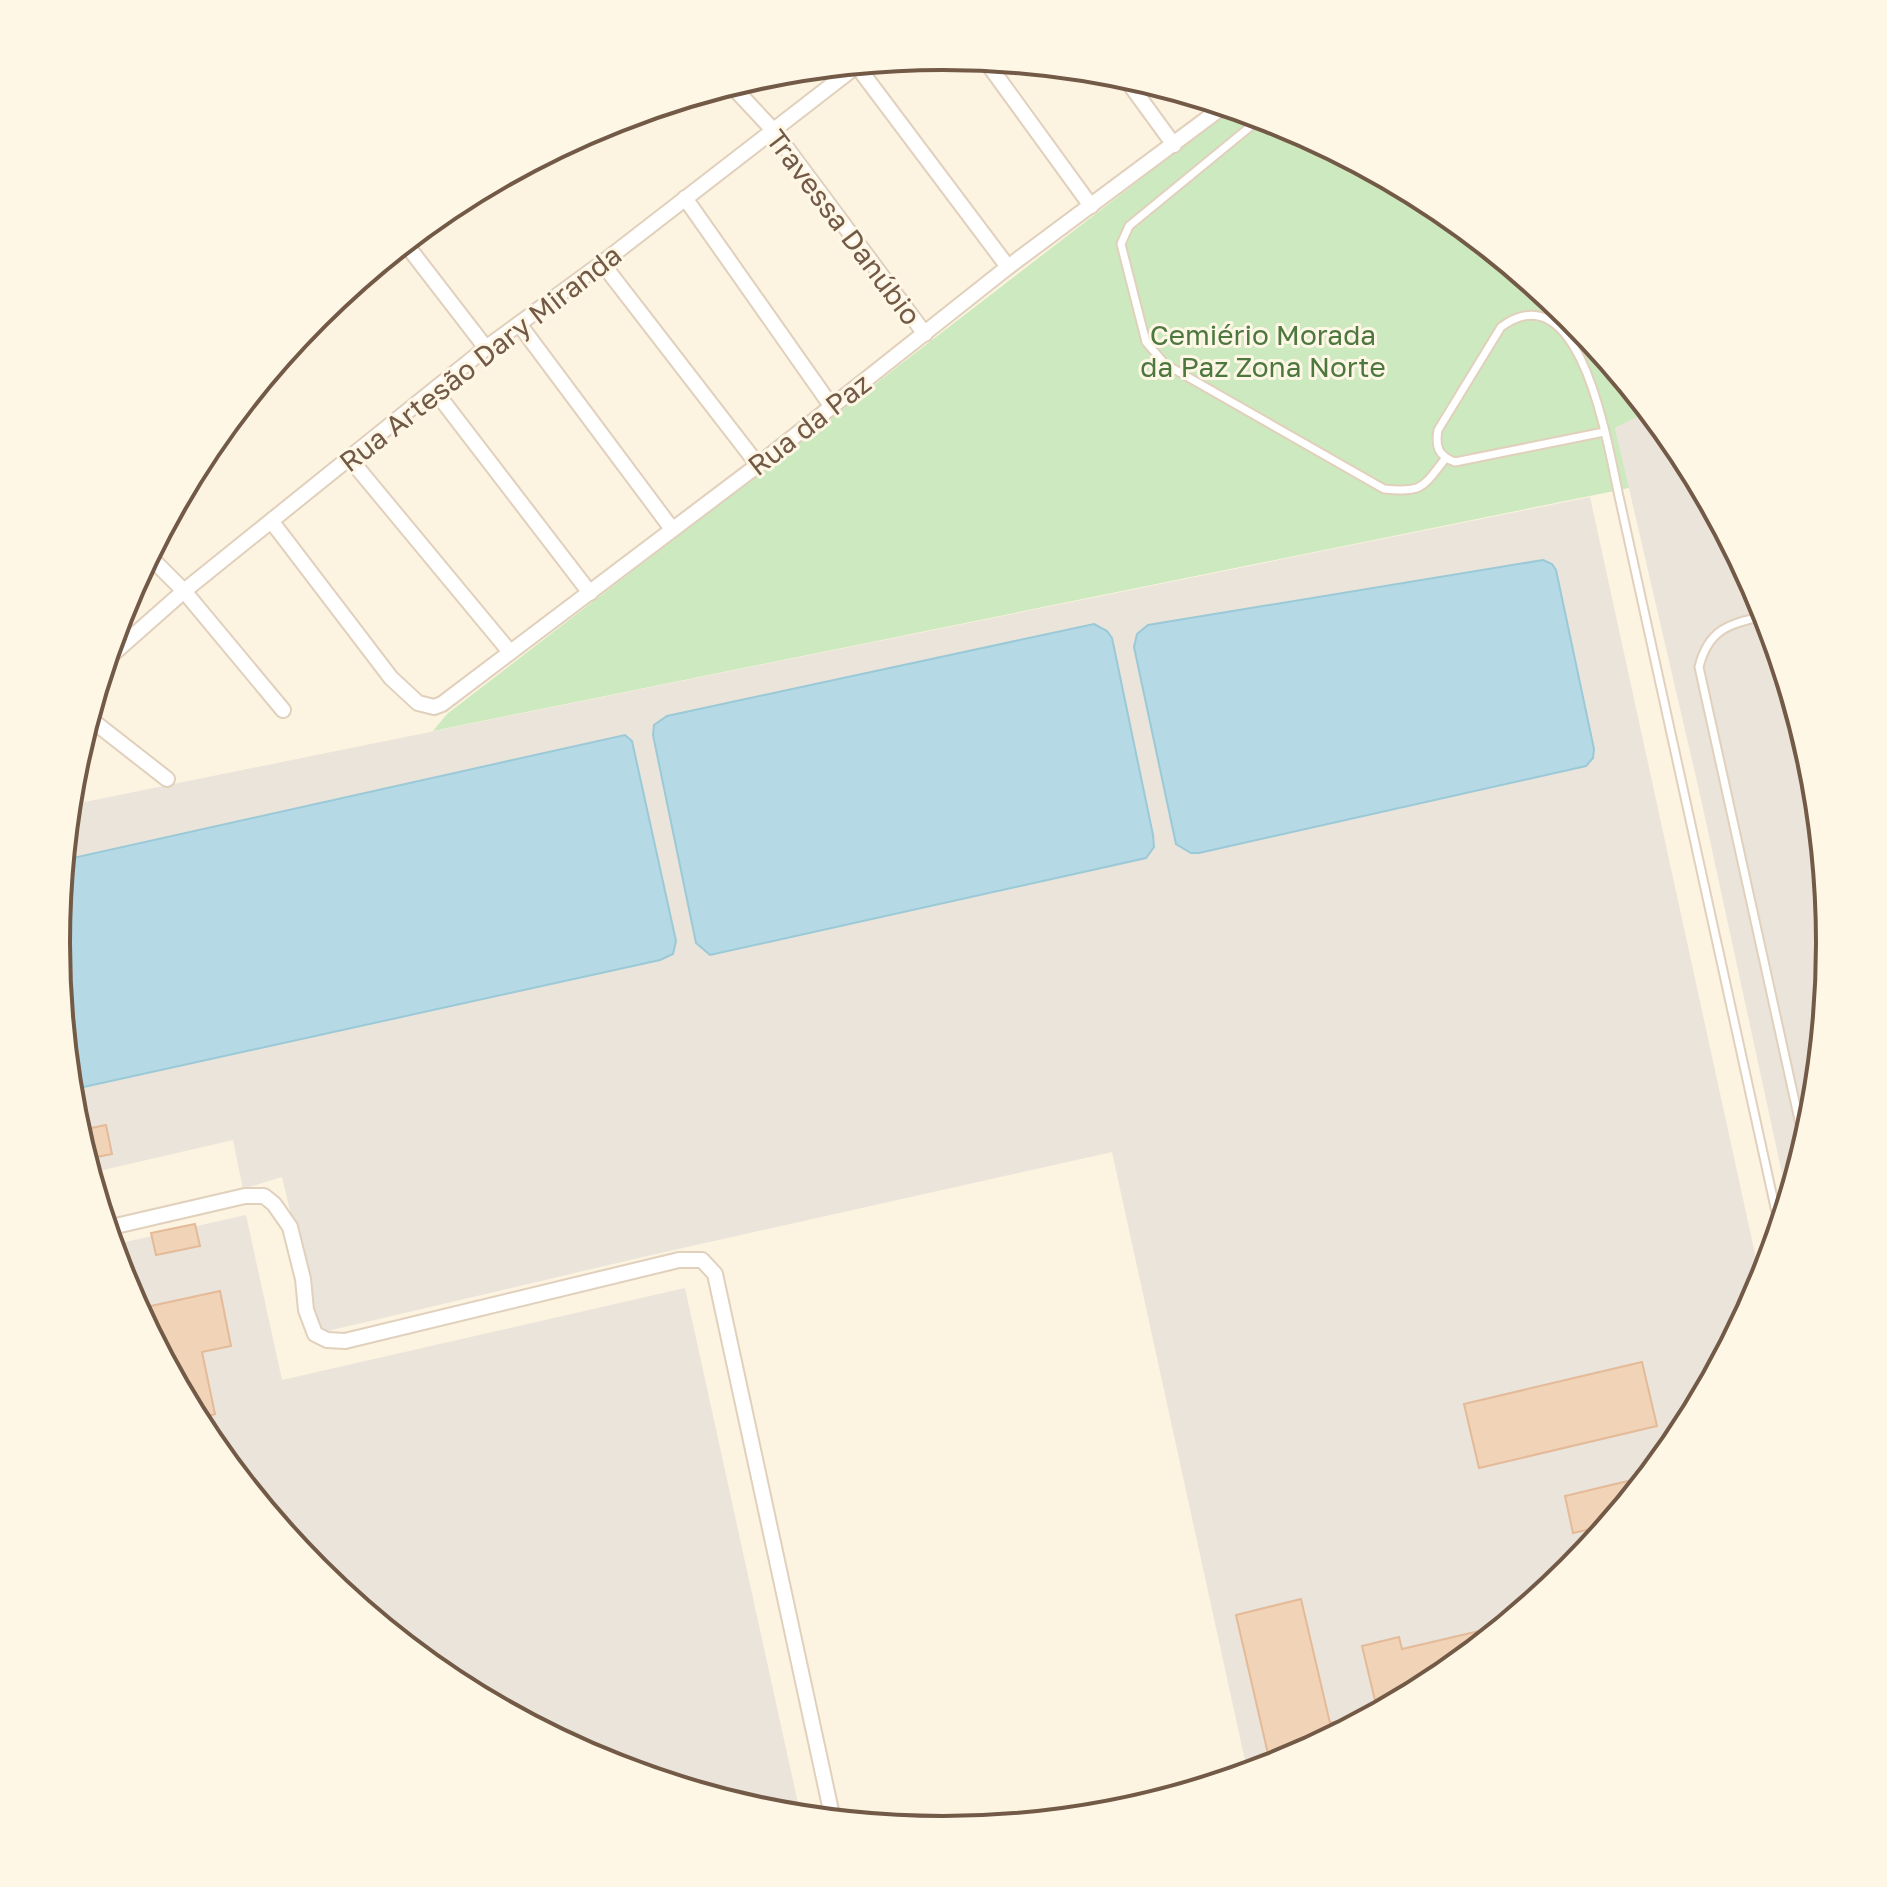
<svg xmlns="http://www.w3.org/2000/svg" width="1887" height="1887" viewBox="0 0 1887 1887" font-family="'Golos Text',sans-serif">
	<rect width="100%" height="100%" fill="#fcf3e0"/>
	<!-- industrial -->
	<g fill="#eae4db">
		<path d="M1649,411L1682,451L1764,604L1814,771L1831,944L1814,1117L1788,1201L1701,799L1615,428Z"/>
		<path d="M1590,497L1762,1286L1681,1437L1571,1571L1436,1682L1283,1764L1248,1774L1112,1152L647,1256L319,1333L282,1177L243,1189L233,1140L90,1173L73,1116L56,943L70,805Z"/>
		<path d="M246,1215L282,1380L685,1288L801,1817L770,1814L603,1763L450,1681L316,1571L205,1436L123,1283L112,1245Z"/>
	</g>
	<!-- green -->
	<path fill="#cde9bf" d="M1233,108L1284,124L1437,206L1571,316L1649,411L1615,428L1629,488L433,731L447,714Z"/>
	<!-- water -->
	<g fill="#b5dae5" stroke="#9bc9d7" stroke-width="2">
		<path d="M1543,560L1552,564L1556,570L1594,749L1593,758L1586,766L1199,853H1191L1176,844L1134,647L1137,634L1148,625Z"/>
		<path d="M1094,624L1107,631L1112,638L1153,835L1154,847L1146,858L710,955L696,943L653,735L654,725L667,716Z"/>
		<path d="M625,735L632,741L676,941L673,954L660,960L70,1090L56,943L64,860Z"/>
	</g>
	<!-- building -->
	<g fill="#f1d3b7" stroke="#e4ba98" stroke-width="2">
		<path d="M106,1125L112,1154L86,1159L77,1131Z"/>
		<path d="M195,1224L200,1246L156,1255L151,1233Z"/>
		<path d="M220,1291L231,1346L202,1352L215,1414L209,1416L214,1446L205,1436L137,1309Z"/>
		<path d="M1642,1362L1657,1426L1479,1468L1464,1404Z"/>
		<path d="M1649,1476L1609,1525L1573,1533L1565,1496Z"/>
		<path d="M1301,1599L1330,1723L1362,1716L1364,1720L1283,1764L1271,1767L1236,1615Z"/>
		<path d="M1505,1625L1436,1682L1378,1713L1362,1646L1399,1637L1402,1649Z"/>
	</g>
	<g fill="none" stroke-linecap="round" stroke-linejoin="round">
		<defs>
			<g id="lane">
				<path d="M1262,117L1129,226L1121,244L1146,342L1165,364L1384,489C1423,493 1423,487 1445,459"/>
				<path d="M1573,342L1587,335"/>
				<path d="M1604,432L1455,462C1438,456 1435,446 1438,430L1501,327C1583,267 1609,454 1620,501L1780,1230"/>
				<path d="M1767,615C1731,624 1709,627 1699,667L1805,1147"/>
			</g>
			<g id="street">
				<path d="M985,60L1091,206"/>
				<path d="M857,66L1008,267"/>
				<path d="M1123,75L1174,145"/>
				<path d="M731,85L774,131L925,334"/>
				<path d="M685,198L832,407"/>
				<path d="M405,243L486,348"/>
				<path d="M602,263L758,465"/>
				<path d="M519,324L672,529"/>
				<path d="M435,391L590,593"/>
				<path d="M350,459L510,652"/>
				<path d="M272,522L391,678L418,703L434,707L442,704L758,465L1008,267L1224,106"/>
				<path d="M149,556L184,591L283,710"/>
				<path d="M107,659L184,591L486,348L602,263L859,64"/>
				<path d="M89,718L167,779"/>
				<path d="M107,1228L245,1196H264L274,1204L290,1227L303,1279L306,1310L315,1334L327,1340L345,1341L679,1260H702L715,1274L833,1820"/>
			</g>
		</defs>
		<!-- lane casing -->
		<use href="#lane" stroke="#e0d0bc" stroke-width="11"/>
		<!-- street casing -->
		<use href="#street" stroke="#e0d0bc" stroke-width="18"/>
		<!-- lane -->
		<use href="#lane" stroke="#fff" stroke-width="7"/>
		<!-- street -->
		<use href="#street" stroke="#fff" stroke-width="14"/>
	</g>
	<g text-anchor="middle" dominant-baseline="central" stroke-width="6" stroke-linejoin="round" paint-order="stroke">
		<!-- street labels -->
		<g font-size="28" fill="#725a47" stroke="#fff7e6">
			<text transform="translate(844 227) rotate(53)">Travessa Danúbio</text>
			<text transform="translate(480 358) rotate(-38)">Rua Artesão Dary Miranda</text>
			<text transform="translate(809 424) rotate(-38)">Rua da Paz</text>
		</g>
		<!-- park labels -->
		<g font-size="28" fill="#4c7840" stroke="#fff7e6">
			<text x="1263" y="334">Cemiério Morada<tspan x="1263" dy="32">da Paz Zona Norte</tspan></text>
		</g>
	</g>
	<!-- crop -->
	<path d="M0 0H1887V1887H0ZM70 943a873 873 0 1 1 1746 0a873 873 0 1 1-1746 0Z" fill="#fff7e6" fill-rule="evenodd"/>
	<path fill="none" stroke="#725a47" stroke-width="4" d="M70 943a873 873 0 1 1 1746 0a873 873 0 1 1-1746 0Z"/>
</svg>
